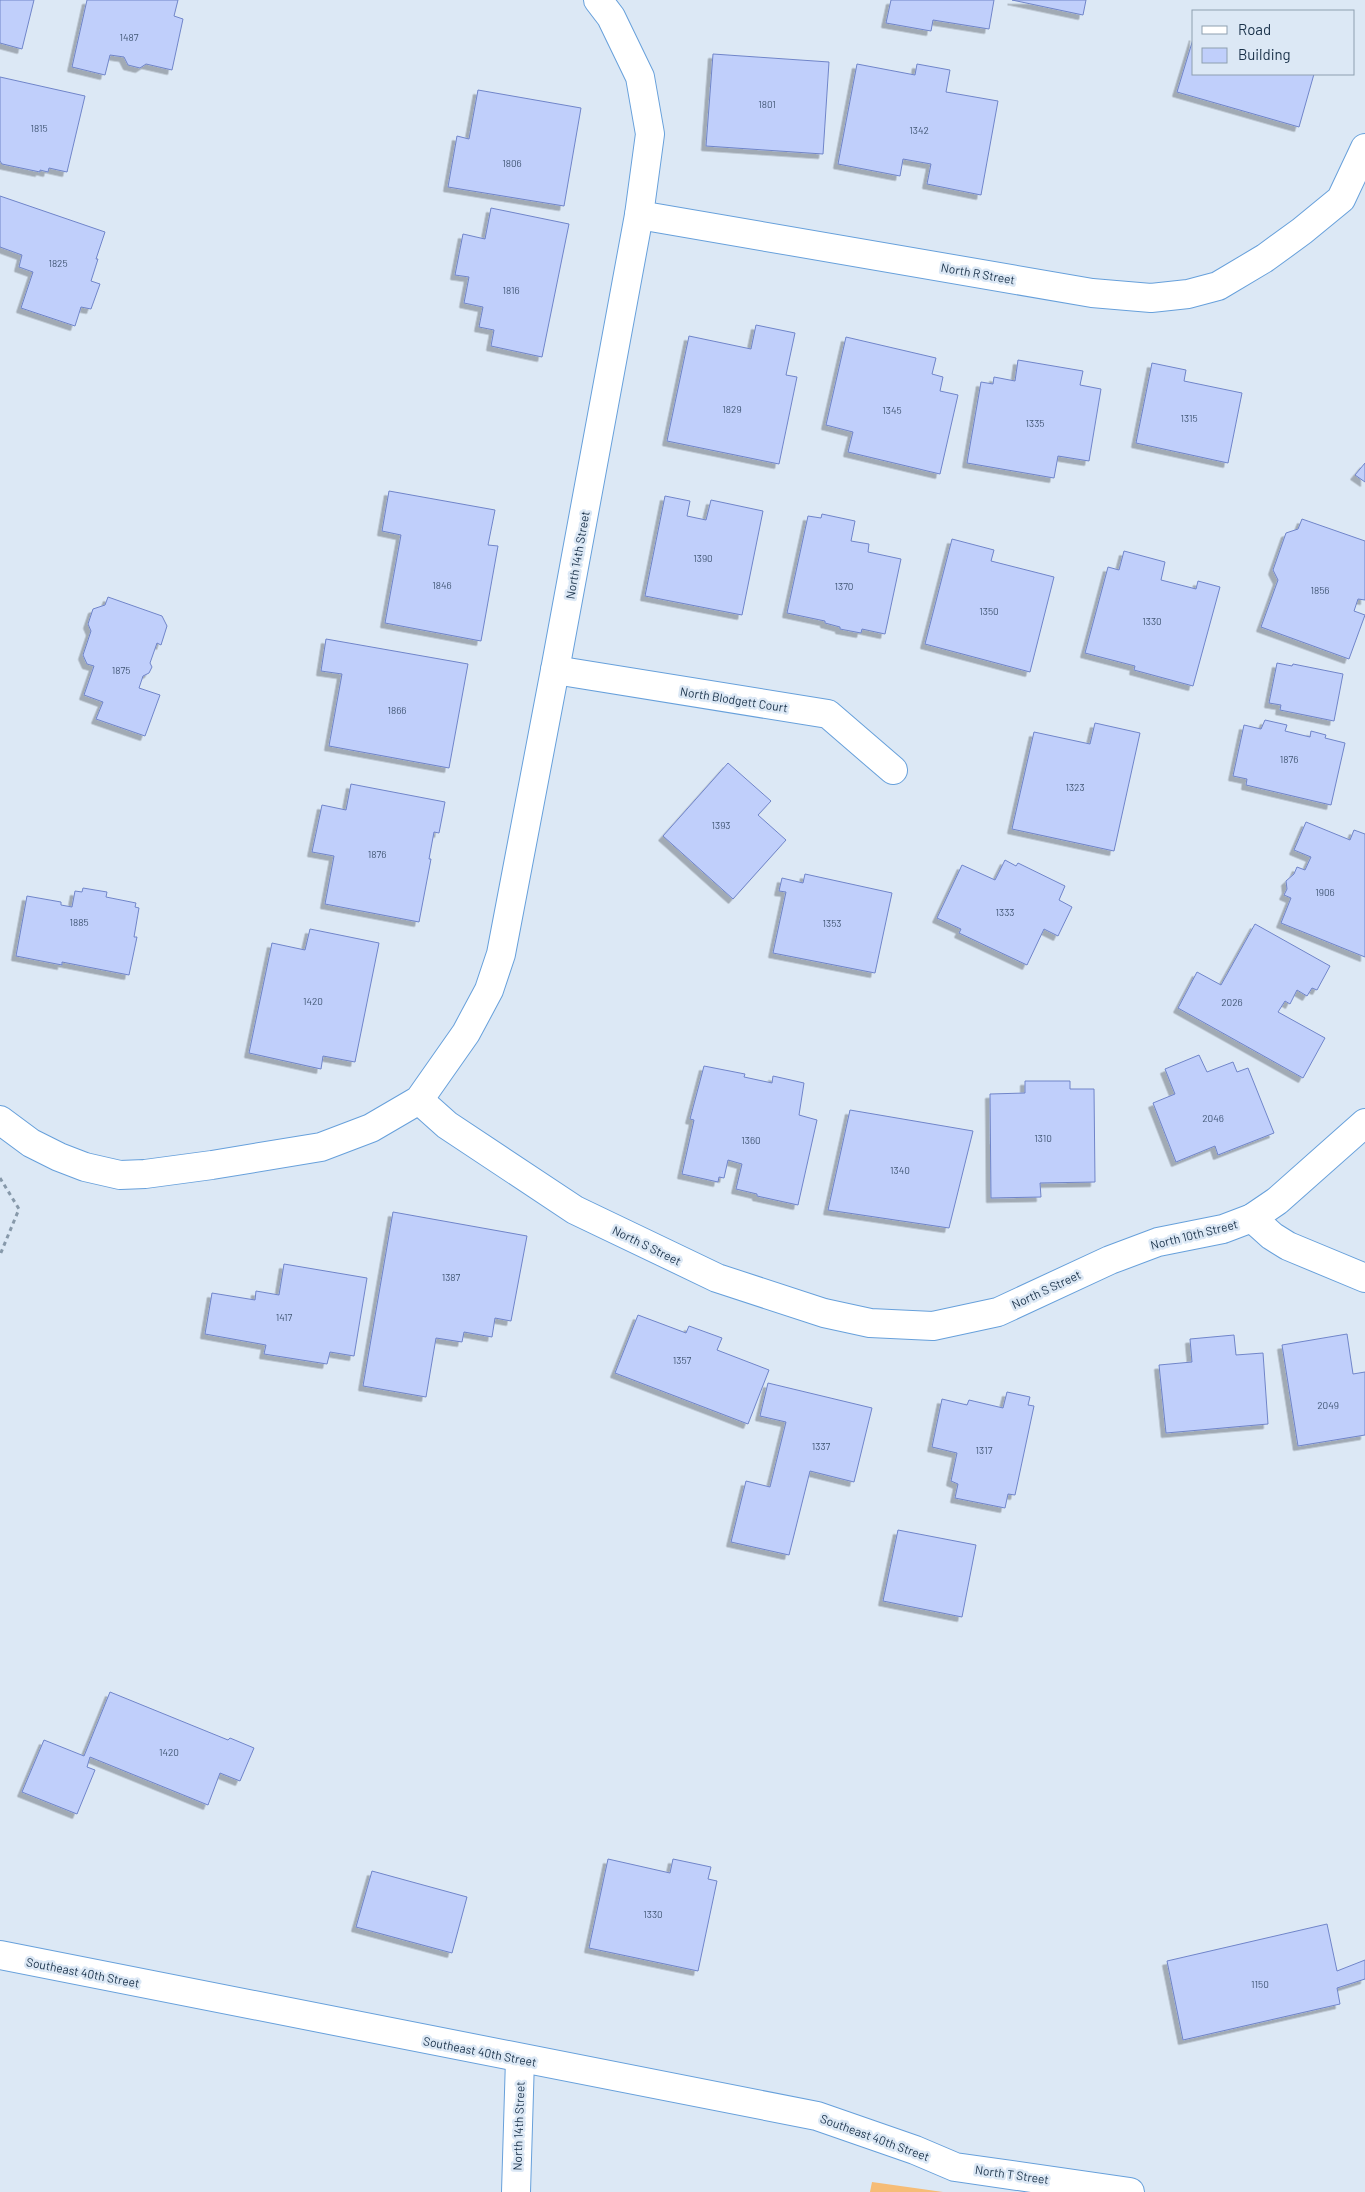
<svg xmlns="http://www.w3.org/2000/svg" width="1365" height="2192" viewBox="0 0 1365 2192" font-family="Barlow,sans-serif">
	<defs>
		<filter id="shadow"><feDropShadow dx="-4.5" dy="4.5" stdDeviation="0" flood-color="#0004"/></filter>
	</defs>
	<rect width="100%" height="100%" fill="#dce8f5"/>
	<!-- green -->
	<path fill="#f6bc76" d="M872,2182L943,2192H870Z"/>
	<!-- building -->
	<g fill="#c0cffb" stroke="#7085c9" filter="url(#shadow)">
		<path d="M0,0H34L22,49L0,43Z"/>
		<path d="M87,0H178L174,16L183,19L172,70L146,64L140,68L128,65L124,57L110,55L105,75L72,67Z"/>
		<path d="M891,0H994L989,29L933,20L931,31L886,23Z"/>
		<path d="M1012,0H1086L1083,15Z"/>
		<path d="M1194,36V74H1314L1299,127L1177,92Z"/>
		<path d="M713,54L829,62L823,154L706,146Z"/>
		<path d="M857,64L915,75L917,64L950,70L946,92L998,101L981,195L927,184L931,164L903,159L900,176L838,164Z"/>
		<path d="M0,77L85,96L67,172L49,168L48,172L40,170V172L2,164L0,161Z"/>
		<path d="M478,90L581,108L564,206L448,187L457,136L469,139Z"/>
		<path d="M0,196L105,232L96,259H98L91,281L100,284L91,309L81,307L75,326L21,308L33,272L19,267L22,255L0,247Z"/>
		<path d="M491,208L569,224L542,357L491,346L494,330L479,327L483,307L464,303L469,277L455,275L463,234L485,239Z"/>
		<path d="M756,325L795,333L786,375L797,377L779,464L667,441L689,336L751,349Z"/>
		<path d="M846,337L936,358L932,374L943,377L940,391L958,395L940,474L848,452L853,432L826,425Z"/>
		<path d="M1018,360L1083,371L1080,385L1101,389L1089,461L1058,456L1054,478L967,463L981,382L993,384L994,377L1015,381Z"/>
		<path d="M1152,363L1186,370L1184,381L1242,393L1228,463L1136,443Z"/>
		<path d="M1365,463V482L1355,475Z"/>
		<path d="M389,491L495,510L488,545L498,546L481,641L385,623L401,535L382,531Z"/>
		<path d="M665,496L690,501L687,516L706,520L711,500L763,511L742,615L645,596Z"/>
		<path d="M822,514L855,521L851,541L869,544L868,552L901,559L885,634L862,629L861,633L840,629V627L825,623V621L787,613L808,516L821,518Z"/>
		<path d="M1302,519L1365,541V600L1358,599L1354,611L1365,615L1349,659L1261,627L1278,580L1273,570L1286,533L1298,529Z"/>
		<path d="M952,539L994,550L991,561L1054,577L1030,672L925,644Z"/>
		<path d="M1124,551L1165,562L1161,580L1196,589L1198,581L1220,587L1193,686L1134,670L1135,666L1085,653L1108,567L1119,570Z"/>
		<path d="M108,597L162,616L167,626L161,645L157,643L150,663L152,667L149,673L143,676L139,688L160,695L145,736L96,719L103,702L84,695L94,666L87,664L83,655L91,631L88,624L93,609L105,605Z"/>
		<path d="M326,639L468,664L449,768L329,746L342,674L321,671Z"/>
		<path d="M1277,663L1292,666L1293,664L1343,674L1334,721L1280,710L1281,705L1269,703Z"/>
		<path d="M1265,720L1287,725L1285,731L1310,737L1311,731L1326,735L1325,738L1345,743L1331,805L1246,785L1247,779L1233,776L1244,725L1261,729Z"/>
		<path d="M1095,723L1140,733L1114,851L1012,829L1034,732L1090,744Z"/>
		<path d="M728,763L771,801L758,815L786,840L733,899L663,836Z"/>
		<path d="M351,784L445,802L439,833L434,832L429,859H431L419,922L325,904L334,856L312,852L322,805L346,810Z"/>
		<path d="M1306,822L1350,840L1354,830L1365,834V957L1281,923L1291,898L1284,895L1287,889L1286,881L1294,874L1297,867L1305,870L1311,857L1294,850Z"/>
		<path d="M1005,860L1016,866L1018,863L1065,886L1059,900L1072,907L1058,936L1044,929L1027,965L959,933L961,929L937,918L962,865L995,880Z"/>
		<path d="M805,874L892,893L875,973L773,953L786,892L779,891L782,878L803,883Z"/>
		<path d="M83,888L107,892L106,897L136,903L135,907L139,908L134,937H137L129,975L62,962V965L16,956L27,896L61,902V905L72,907L75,891L82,892Z"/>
		<path d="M1255,924L1330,966L1317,990L1312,988L1307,996L1297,990L1290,1004L1285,1001L1278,1012L1325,1038L1303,1078L1178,1008L1197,972L1221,985Z"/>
		<path d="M310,929L379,943L355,1062L323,1056L321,1069L249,1053L272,943L305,950Z"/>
		<path d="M1199,1055L1207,1072L1233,1062L1237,1072L1248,1068L1274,1133L1218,1155L1215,1146L1176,1162L1153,1103L1175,1094L1165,1069Z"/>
		<path d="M704,1066L745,1074L744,1077L772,1083L773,1076L804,1083L799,1115L817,1120L798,1205L757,1196V1194L736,1189L742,1164L728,1160L724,1178L719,1177L718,1182L682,1174L694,1120L690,1119Z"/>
		<path d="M1025,1081H1070V1089H1094L1095,1182L1040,1183L1041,1197L991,1198L990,1094L1025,1093Z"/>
		<path d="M850,1110L973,1131L949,1228L828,1210Z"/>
		<path d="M393,1212L527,1236L511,1321L495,1318L492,1337L464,1332L462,1342L436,1338L426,1397L363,1386Z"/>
		<path d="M284,1264L367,1278L354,1356L330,1352L327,1364L264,1354L266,1345L205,1334L212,1293L255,1300L256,1291L279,1295Z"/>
		<path d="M638,1315L686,1333L689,1326L722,1338L717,1350L769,1370L748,1424L615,1373Z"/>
		<path d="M1347,1334L1353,1374L1365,1372V1435L1298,1446L1282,1345Z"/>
		<path d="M1234,1335L1236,1355L1263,1353L1268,1424L1166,1433L1159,1365L1192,1362L1190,1339Z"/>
		<path d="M768,1383L872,1408L854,1482L810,1471L789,1555L731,1542L746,1481L770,1487L786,1422L760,1416Z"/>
		<path d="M1007,1392L1030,1397L1028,1405L1034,1406L1015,1495L1008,1494L1005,1508L955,1498L958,1484L951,1481L957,1453L932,1447L942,1399L967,1405L969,1400L1003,1408Z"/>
		<path d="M898,1530L976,1545L962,1617L883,1601Z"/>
		<path d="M110,1692L228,1740L230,1738L254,1748L240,1781L220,1773L208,1805L90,1757L87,1767L95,1770L77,1814L22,1792L44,1740L84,1756Z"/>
		<path d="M608,1859L670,1873L673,1859L711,1867L708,1879L717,1881L698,1971L589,1948Z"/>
		<path d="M372,1871L467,1897L452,1953L356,1927Z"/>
		<path d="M1327,1924L1337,1971L1365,1960V1979L1337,1988L1340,2004L1183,2040L1167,1961Z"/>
	</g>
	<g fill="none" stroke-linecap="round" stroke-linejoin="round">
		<defs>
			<g id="minor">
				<path d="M639,215L1092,293L1151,298L1188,294L1218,286L1265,258L1302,231L1341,199L1365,148"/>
				<path d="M555,670L828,714L893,770"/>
				<path d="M419,1100L447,1125L575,1210L717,1278L824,1313L870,1323L933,1326L998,1312L1110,1260L1158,1242L1223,1229L1252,1218L1277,1201L1365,1123"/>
				<path d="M0,1120L31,1143L59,1157L85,1167L120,1175L145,1174L212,1165L321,1147L371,1128L419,1100L466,1033L489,990L501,954L555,670L639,215L650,134L640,77L611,17L598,0"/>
				<path d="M1252,1218L1272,1236L1288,1246L1365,1278"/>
				<path d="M0,1955L817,2116L915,2150L955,2167L1130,2192"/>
				<path d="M516,2192L520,2059"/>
			</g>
		</defs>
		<!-- minor casing -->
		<use href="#minor" stroke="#67a0db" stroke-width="30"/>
		<!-- path -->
		<path stroke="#8799aa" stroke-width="3" stroke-dasharray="4 4" stroke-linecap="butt" d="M0,1178L19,1209L0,1255"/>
		<!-- minor -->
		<use href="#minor" stroke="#fff" stroke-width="28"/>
	</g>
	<g text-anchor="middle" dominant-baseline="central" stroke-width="5" stroke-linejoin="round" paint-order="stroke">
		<!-- number labels -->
		<g font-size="10" fill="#435876">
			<text x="129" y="37">1487</text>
			<text x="767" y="104">1801</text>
			<text x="39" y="128">1815</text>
			<text x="919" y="130">1342</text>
			<text x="512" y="163">1806</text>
			<text x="58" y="263">1825</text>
			<text x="511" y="290">1816</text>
			<text x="732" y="409">1829</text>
			<text x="892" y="410">1345</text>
			<text x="1189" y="418">1315</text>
			<text x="1035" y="423">1335</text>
			<text x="703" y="558">1390</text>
			<text x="442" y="585">1846</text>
			<text x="844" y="586">1370</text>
			<text x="1320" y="590">1856</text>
			<text x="989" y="611">1350</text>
			<text x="1152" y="621">1330</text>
			<text x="121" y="670">1875</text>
			<text x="397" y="710">1866</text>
			<text x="1289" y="759">1876</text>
			<text x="1075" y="787">1323</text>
			<text x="721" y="825">1393</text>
			<text x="377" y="854">1876</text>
			<text x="1325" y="892">1906</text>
			<text x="1005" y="912">1333</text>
			<text x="79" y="922">1885</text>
			<text x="832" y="923">1353</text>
			<text x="313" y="1001">1420</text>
			<text x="1232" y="1002">2026</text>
			<text x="1213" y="1118">2046</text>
			<text x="1043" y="1138">1310</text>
			<text x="751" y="1140">1360</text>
			<text x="900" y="1170">1340</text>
			<text x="451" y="1277">1387</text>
			<text x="284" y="1317">1417</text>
			<text x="682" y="1360">1357</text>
			<text x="1328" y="1405">2049</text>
			<text x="821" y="1446">1337</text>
			<text x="984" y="1450">1317</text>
			<text x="169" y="1752">1420</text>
			<text x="653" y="1914">1330</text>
			<text x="1260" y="1984">1150</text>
		</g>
		<!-- street labels -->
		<g font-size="12" fill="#193149" stroke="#dce8f5">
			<text transform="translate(978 273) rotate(10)">North R Street</text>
			<text transform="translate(577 555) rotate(-80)">North 14th Street</text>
			<text transform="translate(734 699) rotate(9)">North Blodgett Court</text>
			<text transform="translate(1194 1234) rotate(-14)">North 10th Street</text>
			<text transform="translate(647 1245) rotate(26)">North S Street</text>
			<text transform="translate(1046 1289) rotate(-25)">North S Street</text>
			<text transform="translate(83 1972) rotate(11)">Southeast 40th Street</text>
			<text transform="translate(480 2051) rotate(11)">Southeast 40th Street</text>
			<text transform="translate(518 2126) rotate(-88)">North 14th Street</text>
			<text transform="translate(875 2137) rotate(20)">Southeast 40th Street</text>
			<text transform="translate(1012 2174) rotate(8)">North T Street</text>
		</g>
	</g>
	<!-- legend -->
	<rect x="1192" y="10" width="162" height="65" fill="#dce8f5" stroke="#8e9fb0"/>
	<rect x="1202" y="26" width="25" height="8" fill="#ffffff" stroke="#8e9fb0"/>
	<text x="1238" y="35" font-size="15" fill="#193149">Road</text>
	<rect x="1202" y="48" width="25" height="15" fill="#c0cffb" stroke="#8e9fb0"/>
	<text x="1238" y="60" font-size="15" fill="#193149">Building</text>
</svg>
